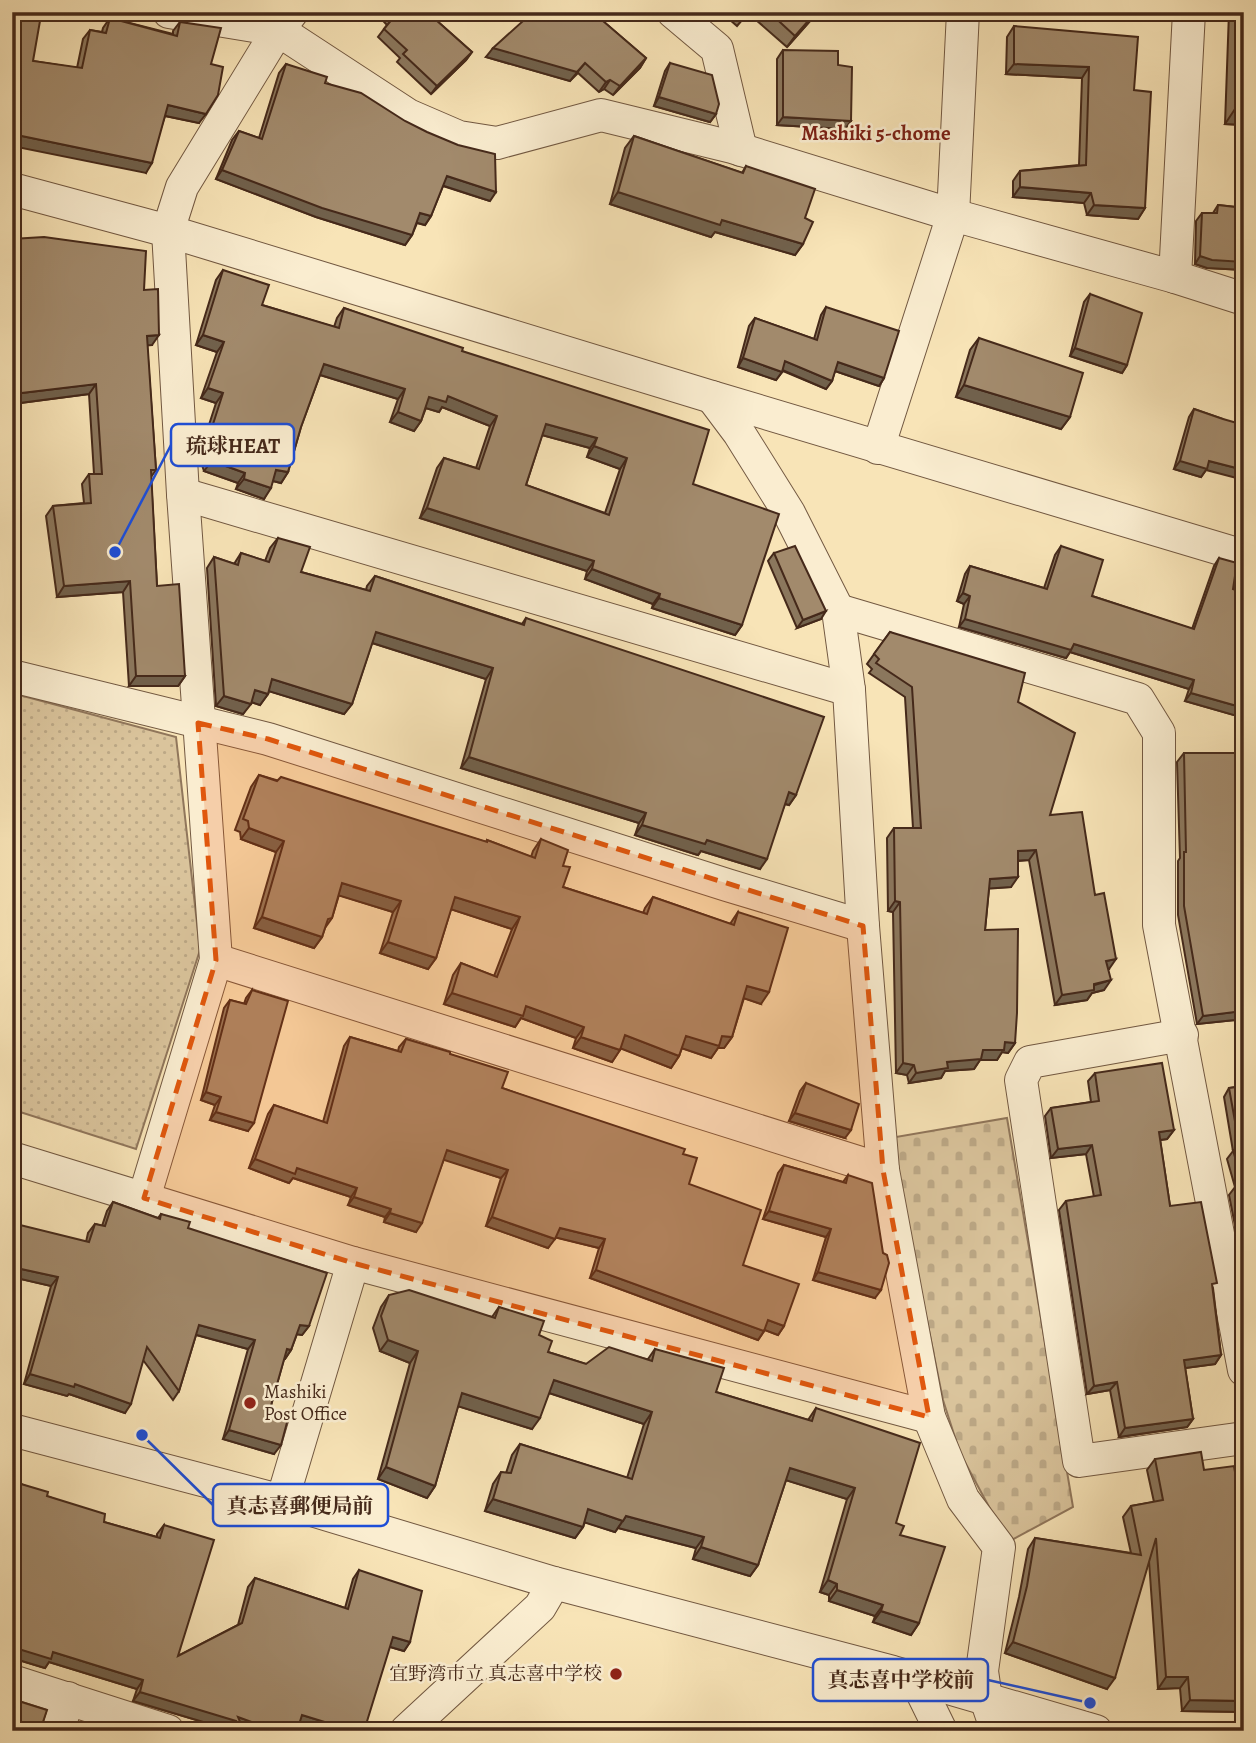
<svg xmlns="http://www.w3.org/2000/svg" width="1256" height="1743" viewBox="0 0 1256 1743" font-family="Alegreya,'Noto Serif JP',serif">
	<defs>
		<pattern id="cemetery-stones" width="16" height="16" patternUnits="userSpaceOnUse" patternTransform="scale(1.75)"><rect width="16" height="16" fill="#dac49c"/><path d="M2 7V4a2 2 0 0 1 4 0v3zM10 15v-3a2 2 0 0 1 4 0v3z" fill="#bca886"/></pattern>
		<pattern id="park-dots" width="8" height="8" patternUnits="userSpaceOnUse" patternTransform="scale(1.75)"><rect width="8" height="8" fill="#dac49c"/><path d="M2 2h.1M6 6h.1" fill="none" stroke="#bca886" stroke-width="1.8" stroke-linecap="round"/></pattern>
	</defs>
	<rect width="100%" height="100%" fill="#f8e4b7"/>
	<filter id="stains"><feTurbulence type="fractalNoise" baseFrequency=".00286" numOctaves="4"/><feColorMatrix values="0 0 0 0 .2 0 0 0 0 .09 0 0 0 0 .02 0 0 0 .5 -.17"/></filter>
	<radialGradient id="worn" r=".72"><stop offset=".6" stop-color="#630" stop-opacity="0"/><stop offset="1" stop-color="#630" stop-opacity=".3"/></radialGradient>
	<!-- cemetery -->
	<path fill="url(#cemetery-stones)" stroke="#90765b" stroke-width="2" d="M1007,1118L1073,1507L1008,1542L960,1453L943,1400L890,1138Z"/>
	<!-- park -->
	<path fill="url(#park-dots)" stroke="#90765b" stroke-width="2" d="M12,693L176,737L200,950L136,1149L20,1112L12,972Z"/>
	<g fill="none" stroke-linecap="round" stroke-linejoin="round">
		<defs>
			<g id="minor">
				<path d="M169,12L278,30L408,115L459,137L497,143L601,115L732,147L953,215L1175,277L1189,12"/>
				<path d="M673,12L717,49L741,150"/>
				<path d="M12,189L168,231L712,397L1244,556"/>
				<path d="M1175,277L1244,299"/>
				<path d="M712,397L739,433L789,513L838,610L849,690L863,926L883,1170L929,1417L963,1499L999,1547L982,1671L986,1699L997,1731"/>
				<path d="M878,448L953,215L963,12"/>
				<path d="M183,494L849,690"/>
				<path d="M838,610L1138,699L1159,733V925L1244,1370"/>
				<path d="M12,676L268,739L727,885L863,926"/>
				<path d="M216,960L883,1170"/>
				<path d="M1182,1035L1030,1062L1021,1080L1079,1461L1244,1438"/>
				<path d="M12,1158L353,1263L929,1417"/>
				<path d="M144,1198L216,960L183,494L168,231L182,187L278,30L292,12"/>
				<path d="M12,1430L282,1501L554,1583L893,1672L1096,1731"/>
				<path d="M282,1501L353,1263"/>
				<path d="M916,1680L941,1731"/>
				<path d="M12,1681L168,1731"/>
				<path d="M58,1731L68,1698"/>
				<path d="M406,1731L540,1607L554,1583"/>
			</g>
		</defs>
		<!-- minor casing -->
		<use href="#minor" stroke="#725841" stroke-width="34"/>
		<!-- minor -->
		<use href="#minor" stroke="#faedd0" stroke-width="32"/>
	</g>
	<!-- wall -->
	<g fill="#8b775d" stroke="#45291a" stroke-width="2" fill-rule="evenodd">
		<path d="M375,12H427L472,52L466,60L431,94L397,62L400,58L378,37L387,25Z"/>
		<path d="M528,12H601L597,16L646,58L640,68L613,95L604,89L599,92L578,73L570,81L486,57L531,15Z"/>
		<path d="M721,12H818L787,47L748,13L737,26Z"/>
		<path d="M1229,12H1244V125L1225,124Z"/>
		<path d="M110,18L173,34V31L180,22L211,64L199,123L165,116L146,173L33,61L77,68L83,39L90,30L102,32L103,28Z"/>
		<path d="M1014,26L1134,90L1145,208L1138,219L1087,215L1084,203L1013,197V181L1020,171L1079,165L1082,78L1006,74L1007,37Z"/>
		<path d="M783,50L838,65L845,129L777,125V59Z"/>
		<path d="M670,63L716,114L710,122L654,106L665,71Z"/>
		<path d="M286,64L325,83L490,201L443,186L431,216L425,225L417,223L412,235L405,245L316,217L216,179L232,140L239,131L259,138L279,73Z"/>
		<path d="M634,136L742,173L746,166L803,244L795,255L715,232L711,237L610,204L625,148Z"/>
		<path d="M1218,205L1244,208V276V270L1207,268L1195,264L1196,221L1202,213H1213Z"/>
		<path d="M12,239L144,290L152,345H147L156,470L151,477L157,586L185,676L178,686H129L123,592L57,597L46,516L53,506L84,503L82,484L89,474H94L89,394L12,404Z"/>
		<path d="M223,270L262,305L334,327L337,318L344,308L462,351L693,484L742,625L735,635L652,608L653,604L585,579L587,571L420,518L437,468L444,458L476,468L490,426L442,407L439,412L426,408L421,421L414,431L390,422L398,399L320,375L301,427L288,472L281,483L273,481L264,499L236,489L238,483L204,471L199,456L216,403L201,398L217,352L196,345L216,280ZM542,435L590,448L587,457L620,469L605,513L526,485Z"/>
		<path d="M1090,294L1127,365L1122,373L1070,356L1084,302Z"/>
		<path d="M826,307L884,378L879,386L835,371L832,381L826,389L783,371L776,380L738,367L749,326L755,318L814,339L821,315Z"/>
		<path d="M979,338L1070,417L1061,429L956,397L970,350Z"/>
		<path d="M1194,409L1223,419L1206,470L1201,477L1174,469L1189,417Z"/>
		<path d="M278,538L301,572L366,590L367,586L375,576L522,624L526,618L796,795L789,805L785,804L760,869L701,851L698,855L635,835L639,823L461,768L486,679L372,643L352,704L344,714L269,691L268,694L260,705L251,702L243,714L216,706L207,568L214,557L234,564L241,553L265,561L270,548Z"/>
		<path d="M1061,546L1092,596L1192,629L1214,566L1219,558L1233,589L1244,718L1185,701L1189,689L1070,652L1066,658L959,627L964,604L957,601L965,574L970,566L1044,588L1055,555Z"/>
		<path d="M774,553L821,619L797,628L768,561Z"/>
		<path d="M890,632L1018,702L1050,815L1095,895L1109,969H1108L1104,990L1092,993L1087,1000L1055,1005L1029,860L1018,861L1011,887L989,888L985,930L1015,1043L1008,1053L1002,1052L997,1060H980L974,1069L945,1071L941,1078L909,1083L907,1075L896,1073L893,912L888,911L887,838L894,828H913L905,697L869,673L872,669L867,664Z"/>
		<path d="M1184,753H1244V1062L1235,1020L1197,1024L1178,915V861L1180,858L1177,762Z"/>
		<path d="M259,775L486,842L487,840L531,857L533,851L541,839L563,866V887L643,913L645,908L653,897L730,924L738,912L761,1004L744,998L732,1037L724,1048H718L711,1058L682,1048L679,1056L671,1068L621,1048L612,1062L573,1048L576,1038L521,1018L515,1027L444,1004L453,975L461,963L494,976L512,929L451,909L436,958L428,969L380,953L393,912L339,895L332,918L325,928L322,937L314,948L254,928L276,852L241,839L240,832L235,830L251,787Z"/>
		<path d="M252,990L248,1131L210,1120L215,1105L201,1100L224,1008L230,1000L244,1004L246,998Z"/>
		<path d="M350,1037L398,1051L399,1047L406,1039L450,1054L502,1088L683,1154L689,1184L784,1326L778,1335L765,1330L758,1340L590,1278L599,1248L555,1237L548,1248L486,1226L501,1178L444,1159L416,1232L384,1222L385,1217L348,1205L351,1197L293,1178L289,1183L249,1168L268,1114L274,1105L323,1122L344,1046Z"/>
		<path d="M1095,1073L1174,1130L1167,1139L1160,1140L1170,1206L1213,1288L1221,1355L1215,1364L1185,1368L1193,1419L1187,1427L1119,1437L1110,1390L1087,1394L1059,1210L1066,1201L1094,1197L1086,1154L1051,1158L1045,1116L1051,1108L1091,1102L1088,1081Z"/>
		<path d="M806,1083L845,1138L789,1121L800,1091Z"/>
		<path d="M1244,1086V1271L1229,1195L1235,1187L1227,1159L1233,1151L1224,1097L1229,1088Z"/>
		<path d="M784,1165L843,1182L848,1175L875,1298L813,1280L826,1237L763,1219L778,1173Z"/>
		<path d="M113,1202L158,1218L161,1214L188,1228L309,1326L302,1335L297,1334L291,1350L285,1359H284L270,1409L274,1454L223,1439L248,1349L196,1335L179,1391L173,1400L143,1360L125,1413L69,1394L67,1396L24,1384L51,1286L12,1277L86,1242L88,1233L95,1224L102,1226L107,1211Z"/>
		<path d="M389,1295L492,1317L499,1307L539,1335L548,1352L586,1364L648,1359L655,1349L716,1392L808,1420L816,1408L896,1523L900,1535L919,1623L911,1635L873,1622L875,1616L829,1601V1595L820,1592L847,1499L786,1480L758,1565L750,1576L693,1559L696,1548L618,1528L615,1532L585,1522L583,1527L575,1538L485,1511L493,1484L501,1472L506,1473L512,1455L520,1444L627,1478L644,1424L549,1393L532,1429L458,1406L435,1486L427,1498L378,1479L410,1363L380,1351L373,1328L381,1307Z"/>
		<path d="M1155,1459L1204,1470L1244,1525V1712L1182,1711L1180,1688L1158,1689L1149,1561L1107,1689L1005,1653L1019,1597L1028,1549L1035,1538L1131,1553L1123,1517L1131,1506L1154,1502L1147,1470Z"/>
		<path d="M21,1484L104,1522L157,1537V1534L164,1525L178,1656L238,1625L248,1587L255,1578L345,1608L353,1579L359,1570L410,1642L404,1651L390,1647L299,1725L297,1731H230V1730L133,1701L137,1689L49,1662L45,1668L12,1658V1494L14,1495Z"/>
	</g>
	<!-- shaded-wall -->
	<g fill="#71614c" stroke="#45291a" stroke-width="2">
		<path d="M816,12H818L787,47L795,36Z"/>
		<path d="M493,48L585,63L570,81L486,57Z"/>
		<path d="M472,52L466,60L431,94L437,86Z"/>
		<path d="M646,58L640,68L613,95L620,86Z"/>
		<path d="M1014,64L1089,67L1082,78L1006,74Z"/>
		<path d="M610,80L604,89L599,92L606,82Z"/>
		<path d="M659,97L716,114L710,122L654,106Z"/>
		<path d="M168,105L206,114L199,123L161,115Z"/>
		<path d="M1235,109L1244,110V125L1225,124Z"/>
		<path d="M783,117L851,121L845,129L777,125Z"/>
		<path d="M12,134L152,163L146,173L12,146Z"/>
		<path d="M222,170L412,235L405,245L316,217L216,179Z"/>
		<path d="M447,176L496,192L490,201L441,185Z"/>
		<path d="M1020,187L1091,193L1084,203L1013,197Z"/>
		<path d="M618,192L722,220L803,244L795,255L715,232L711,237L610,204Z"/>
		<path d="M1094,205L1145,208L1138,219L1087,215Z"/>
		<path d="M420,213L431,216L425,225L414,222Z"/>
		<path d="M1200,256L1244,262V270L1207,268L1195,264Z"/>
		<path d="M159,335L152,345L140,346L147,336Z"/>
		<path d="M203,335L224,342L217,352L196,345Z"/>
		<path d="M1075,348L1127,365L1122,373L1070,356Z"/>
		<path d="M743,358L782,372L776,380L738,367Z"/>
		<path d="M785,361L832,381L826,389L780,369Z"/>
		<path d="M838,362L884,378L879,386L832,370Z"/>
		<path d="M324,364L405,389L398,399L317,374Z"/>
		<path d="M96,384L89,394L12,404L13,394Z"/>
		<path d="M964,385L1070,417L1061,429L956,397Z"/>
		<path d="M208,388L223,393L216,403L201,398Z"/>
		<path d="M448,396L497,416L490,426L442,407L439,412L422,407L429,397Z"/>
		<path d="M398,412L421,421L414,431L390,422Z"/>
		<path d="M546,424L597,438L590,448L538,434Z"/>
		<path d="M594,446L627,458L620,469L587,457Z"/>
		<path d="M212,461L245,473L238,483L204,471Z"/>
		<path d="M1180,461H1209L1244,470V480L1206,470L1201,477L1174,469Z"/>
		<path d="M276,470L288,472L281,483L269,480Z"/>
		<path d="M244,479L271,488L264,499L236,489Z"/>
		<path d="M427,508L594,561L587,571L420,518Z"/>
		<path d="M592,569L660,594L653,604L585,579Z"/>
		<path d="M130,581L123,592L57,597L64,586Z"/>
		<path d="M963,593L970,596L964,604L957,601Z"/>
		<path d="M659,598L742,625L735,635L652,608Z"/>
		<path d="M826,611L821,619L797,628L803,620Z"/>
		<path d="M965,619L1074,644L1194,680L1189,689L1070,652L1066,658L959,627Z"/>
		<path d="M376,632L493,668L486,679L369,642Z"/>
		<path d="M136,676H185L178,686H129Z"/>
		<path d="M272,679L352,704L344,714L265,690Z"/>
		<path d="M255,690L268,694L260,705L248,701Z"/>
		<path d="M1191,693L1244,708V718L1185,701Z"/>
		<path d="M224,696L251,704L243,714L216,706Z"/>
		<path d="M469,757L646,813L639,823L461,768Z"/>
		<path d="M789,792L796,795L789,805L782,803Z"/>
		<path d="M642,825L707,840L767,859L760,869L701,851L698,855L635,835Z"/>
		<path d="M249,828L284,841L276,852L241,839Z"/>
		<path d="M1036,850L1029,860L1011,861L1018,851Z"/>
		<path d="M1018,877L1011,887L983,889L990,879Z"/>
		<path d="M342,883L401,901L393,912L334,894Z"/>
		<path d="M455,897L520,917L512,929L447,908Z"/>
		<path d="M895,901L900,902L893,912L888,911Z"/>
		<path d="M262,917L322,937L314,948L254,928Z"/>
		<path d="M388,942L436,958L428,969L380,953Z"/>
		<path d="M1116,959L1109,969L1099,971L1106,961Z"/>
		<path d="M1111,980L1104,990L1092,993L1087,1000L1055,1005L1062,995Z"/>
		<path d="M747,986L769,992L761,1004L740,997Z"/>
		<path d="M452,993L526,1006L584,1027L576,1038L521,1018L515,1027L444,1004Z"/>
		<path d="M1242,1011L1235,1020L1197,1024L1203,1016Z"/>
		<path d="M625,1035L679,1056L671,1068L617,1047Z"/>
		<path d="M686,1036H722L732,1037L724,1048H718L711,1058L678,1047Z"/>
		<path d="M581,1037L620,1050L612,1062L573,1048Z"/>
		<path d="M1005,1042L1015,1043L1008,1053L1002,1052L997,1060H980L974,1069L945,1071L941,1078L909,1083L916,1073L983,1050Z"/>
		<path d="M903,1063L914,1065L907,1075L896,1073Z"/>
		<path d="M206,1092L221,1097L215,1105L201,1100Z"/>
		<path d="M216,1112L254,1123L248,1131L210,1120Z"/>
		<path d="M795,1113L851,1130L845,1138L789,1121Z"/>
		<path d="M1174,1130L1167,1139L1153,1141L1159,1132Z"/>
		<path d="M1092,1145L1086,1154L1051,1158L1058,1149Z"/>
		<path d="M447,1150L508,1170L501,1178L441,1159Z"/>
		<path d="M255,1159L297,1168L357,1188L351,1197L293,1178L289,1183L249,1168Z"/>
		<path d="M354,1197L391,1209L385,1217L348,1205Z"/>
		<path d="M769,1211L831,1229L826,1237L763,1219Z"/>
		<path d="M390,1213L422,1223L416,1232L384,1222Z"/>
		<path d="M492,1217L555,1239L548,1248L486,1226Z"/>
		<path d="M560,1228L605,1239L599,1248L554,1237Z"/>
		<path d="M12,1267L58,1277L51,1286L12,1277Z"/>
		<path d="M596,1270L764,1331L758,1340L590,1278Z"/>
		<path d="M818,1272L881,1290L875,1298L813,1280Z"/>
		<path d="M768,1320L784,1326L778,1335L762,1329Z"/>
		<path d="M199,1325L255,1340L248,1349L193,1334Z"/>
		<path d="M300,1325L309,1326L302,1335L294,1334Z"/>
		<path d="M388,1340L418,1351L410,1363L380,1351Z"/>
		<path d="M287,1349L291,1350L285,1359L280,1358Z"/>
		<path d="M1221,1355L1215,1364L1178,1369L1184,1360Z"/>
		<path d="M30,1374L75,1384L131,1404L125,1413L69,1394L67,1396L24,1384Z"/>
		<path d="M554,1380L652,1412L644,1424L546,1392Z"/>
		<path d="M1117,1382L1110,1390L1087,1394L1094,1386Z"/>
		<path d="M462,1393L540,1418L532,1429L454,1405Z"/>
		<path d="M1193,1419L1187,1427L1119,1437L1125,1428Z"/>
		<path d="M229,1430L281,1445L274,1454L223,1439Z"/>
		<path d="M386,1467L435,1486L427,1498L378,1479Z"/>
		<path d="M790,1468L855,1488L847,1499L782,1479Z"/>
		<path d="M493,1499L583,1527L575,1538L485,1511Z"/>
		<path d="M588,1509L623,1521L615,1532L580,1521Z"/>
		<path d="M626,1516L704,1537L696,1548L618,1528Z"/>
		<path d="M701,1547L758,1565L750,1576L693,1559Z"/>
		<path d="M828,1580L837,1584L829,1595L820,1592Z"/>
		<path d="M837,1590L883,1605L875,1616L829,1601Z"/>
		<path d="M881,1611L919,1623L911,1635L873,1622Z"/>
		<path d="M393,1637L410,1642L404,1651L387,1646Z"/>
		<path d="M1013,1642L1115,1678L1107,1689L1005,1653Z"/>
		<path d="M12,1647L53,1652L143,1680L137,1689L49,1662L45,1668L12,1658Z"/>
		<path d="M1166,1677H1188L1180,1688L1158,1689Z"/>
		<path d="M140,1692L238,1717L277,1731H245L235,1727L236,1721L230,1730L133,1701Z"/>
		<path d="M1190,1700L1244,1701V1712L1182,1711Z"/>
		<path d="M302,1715L354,1731H319L296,1724Z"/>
	</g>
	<!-- building -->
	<g fill="#a28a6c" stroke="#45291a" stroke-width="2" fill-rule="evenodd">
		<path d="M388,12H427L472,52L437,86L403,54L407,50L384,29L393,18Z"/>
		<path d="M533,12H599L596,15L646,58L620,86L610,80L606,82L585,63L577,72L493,48Z"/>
		<path d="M769,12H816L795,36Z"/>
		<path d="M1239,12H1244V110L1235,109Z"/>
		<path d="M12,14L40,21L33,61L82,68L90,30L106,33L110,18L177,36L180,22L221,28L211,64L223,67L218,95L206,114L168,105L152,163L12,134Z"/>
		<path d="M1014,26L1138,37L1134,90L1151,92L1145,208L1094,205L1091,193L1020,187V171L1086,165L1089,67L1014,64Z"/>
		<path d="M783,50L838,51V65L852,67L851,121L783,117Z"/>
		<path d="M670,63L712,75L719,104L716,114L659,97Z"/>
		<path d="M286,64L327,77L325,83L361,93L405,121L427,132L458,145L495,154L496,192L447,176L431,216L420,213L412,235L322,208L222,170L239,131L262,139Z"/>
		<path d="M634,136L743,173L746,166L815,189L805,218L813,222L803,244L722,220L720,225L618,192Z"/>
		<path d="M1218,205L1244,208V262L1212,260L1200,256L1202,213H1217Z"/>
		<path d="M44,237L146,251L144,290L158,289L159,335L147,336L156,470H151L157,586L179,584L185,676H136L130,581L64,586L53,506L91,503L89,474H102L96,384L13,394L12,239Z"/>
		<path d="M223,270L269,285L262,305L339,328L344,308L463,348L462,351L709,430L693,484L779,514L742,625L659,598L660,594L592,569L594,561L427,508L444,458L479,469L497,416L448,396L446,402L429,397L421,421L398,412L405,389L324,364L301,427L288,472L276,470L271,488L244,479L245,473L212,461L206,446L223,393L208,388L224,342L203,335ZM546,424L597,438L594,446L627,458L609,515L526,485Z"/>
		<path d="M1090,294L1142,313L1127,365L1075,348Z"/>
		<path d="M826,307L899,331L884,378L838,362L832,381L785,361L782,372L743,358L755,318L817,340Z"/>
		<path d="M979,338L1083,373L1070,417L964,385Z"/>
		<path d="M1194,409L1223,419L1244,425V470L1209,461L1207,469L1180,461Z"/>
		<path d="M278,538L310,547L301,572L370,591L375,576L524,625L526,618L824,717L796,795L789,792L767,859L707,840L705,844L642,825L646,813L469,757L493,668L376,632L352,704L272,679L268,694L255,690L251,704L224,696L214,557L238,565L241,553L269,562Z"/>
		<path d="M795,546L826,611L803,620L774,553Z"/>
		<path d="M1061,546L1103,560L1092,596L1194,629L1219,558L1237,563L1233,589L1244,593V708L1191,693L1194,680L1074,644L1071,650L965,619L970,596L963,593L970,566L1047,589Z"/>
		<path d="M890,632L1025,673L1018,702L1075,733L1050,815L1082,812L1095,895L1104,893L1116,959L1106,961L1111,980L1094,984V990L1062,995L1036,850L1018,851V877L990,879L985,930L1018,929L1017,1013L1015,1043L1005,1042L1004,1050H983L981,1059L947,1062L948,1068L916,1073L914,1065L903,1063L900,902L895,901L894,828H921L912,687L876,663L879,659L874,654Z"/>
		<path d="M1184,753H1244V1022L1242,1011L1203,1016L1184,906V852H1186Z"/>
		<path d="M259,775L277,781L281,777L487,842V840L535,858L541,839L568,850L563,866L570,867L563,887L647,914L653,897L734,925L738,912L788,928L769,992L747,986L732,1037L722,1036L719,1046L686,1036L679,1056L625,1035L620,1050L581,1037L584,1027L526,1006L523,1016L452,993L461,963L497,977L520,917L455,897L436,958L388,942L401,901L342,883L332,918L328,919L322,937L262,917L284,841L249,828L248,821L243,819Z"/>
		<path d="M252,990L288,1001L254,1123L216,1112L221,1097L206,1092L230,1000L246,1004Z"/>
		<path d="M350,1037L401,1052L406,1039L450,1052V1054L508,1072L502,1088L685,1149L683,1154L697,1158L689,1184L761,1210L743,1265L799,1284L784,1326L768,1320L764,1331L596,1270L605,1239L560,1228L555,1239L492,1217L508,1170L447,1150L422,1223L390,1213L391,1209L354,1197L357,1188L297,1168L295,1174L255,1159L274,1105L327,1123Z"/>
		<path d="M1162,1063L1174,1130L1159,1132L1170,1206L1201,1202L1217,1283L1212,1284L1221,1355L1184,1360L1193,1419L1125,1428L1117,1382L1094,1386L1066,1201L1101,1195L1092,1145L1058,1149L1051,1108L1099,1101L1095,1073Z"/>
		<path d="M806,1083L859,1104L851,1130L795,1113Z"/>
		<path d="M1244,1086V1233L1235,1187L1243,1185L1233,1150L1240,1149L1229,1088Z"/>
		<path d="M784,1165L846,1183L848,1175L872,1183L883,1253L887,1255L889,1263L881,1290L818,1272L831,1229L769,1211Z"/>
		<path d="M113,1202L160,1219L161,1214L190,1222L188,1228L327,1273L309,1326L300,1325L291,1350L287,1349L270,1409L289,1415L281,1445L229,1430L255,1340L199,1325L179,1391L147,1347L131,1404L75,1384L74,1387L30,1374L58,1277L12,1267V1223L89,1242L95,1224L105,1226Z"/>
		<path d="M409,1290L495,1318L499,1307L544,1321L539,1335L552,1341L548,1352L586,1364L609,1347L652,1361L655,1349L724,1368L716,1392L812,1421L816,1408L920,1443L896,1523L904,1526L900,1535L945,1547L919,1623L881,1611L883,1605L837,1590V1584L828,1580L855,1488L790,1468L758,1565L701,1547L704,1537L626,1516L623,1521L588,1509L583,1527L493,1499L501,1472L511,1473L520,1444L632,1479L652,1412L554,1380L540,1418L462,1393L435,1486L386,1467L418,1351L388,1340L381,1316L389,1295Z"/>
		<path d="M1201,1452L1204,1470L1234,1466L1244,1525V1701L1190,1700L1188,1677H1166L1156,1538L1115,1678L1013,1642L1027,1586L1035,1538L1141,1555L1131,1506L1163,1500L1155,1459Z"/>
		<path d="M21,1484L48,1492L47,1496L105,1514L104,1522L160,1538L164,1525L214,1540L178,1656L242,1623L255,1578L348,1609L359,1570L422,1591L410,1642L393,1637L364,1731H354L302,1715L297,1731H277L238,1717L244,1731H234L236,1721L140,1692L143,1680L53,1652L51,1659L12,1647V1495L17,1496Z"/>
		<path d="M12,1699L47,1710L40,1731H12Z"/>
	</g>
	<!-- marked area -->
	<path fill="#e0570d" fill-opacity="0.2" stroke="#e0570d" stroke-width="5" stroke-dasharray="14 9" stroke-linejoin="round" d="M198,723L268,739L863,926L883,1170L929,1417L353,1263L144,1198L216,960Z"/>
	<!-- markers -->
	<g fill="#8f2418" stroke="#faedd0" stroke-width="2.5">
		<circle cx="250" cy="1403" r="7"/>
		<circle cx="616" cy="1674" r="7"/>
	</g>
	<g text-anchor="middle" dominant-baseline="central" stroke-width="5" stroke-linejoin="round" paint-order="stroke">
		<!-- poi labels -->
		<g font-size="19" fill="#45291a" stroke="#faedd0" text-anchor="start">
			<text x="264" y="1392">Mashiki<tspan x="264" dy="22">Post Office</tspan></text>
			<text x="602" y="1674" text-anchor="end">宜野湾市立 真志喜中学校</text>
		</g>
		<!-- neighbourhood labels -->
		<g font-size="21" font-weight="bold" fill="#7a1f14" stroke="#faedd0">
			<text x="876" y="133">Mashiki 5-chome</text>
		</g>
	</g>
	<!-- callouts -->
	<path fill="none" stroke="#1d4ed8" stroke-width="2.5" d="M115 552L171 445M142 1435L213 1505M1090 1703L988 1680"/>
	<g fill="#1d4ed8" stroke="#faedd0" stroke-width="2.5">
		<circle cx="115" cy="552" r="7"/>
		<circle cx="142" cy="1435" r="7"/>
		<circle cx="1090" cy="1703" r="7"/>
	</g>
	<g fill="#faedd0" stroke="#1d4ed8" stroke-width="2.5">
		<rect x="171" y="424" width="123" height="42" rx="7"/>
		<rect x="213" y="1484" width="175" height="42" rx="7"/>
		<rect x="813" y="1659" width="175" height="42" rx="7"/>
	</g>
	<g font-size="21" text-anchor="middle" font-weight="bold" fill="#45291a">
		<text x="233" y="453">琉球HEAT</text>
		<text x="300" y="1513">真志喜郵便局前</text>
		<text x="901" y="1687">真志喜中学校前</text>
	</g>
	<!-- margin -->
	<rect width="1256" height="1743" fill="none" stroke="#f8e4b7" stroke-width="42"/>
	<rect x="14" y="14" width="1228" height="1715" fill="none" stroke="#45291a" stroke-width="3.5"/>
	<rect x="21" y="21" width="1214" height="1701" fill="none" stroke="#45291a" stroke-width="2"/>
	<rect width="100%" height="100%" filter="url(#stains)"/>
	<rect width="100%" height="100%" fill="url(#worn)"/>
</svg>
